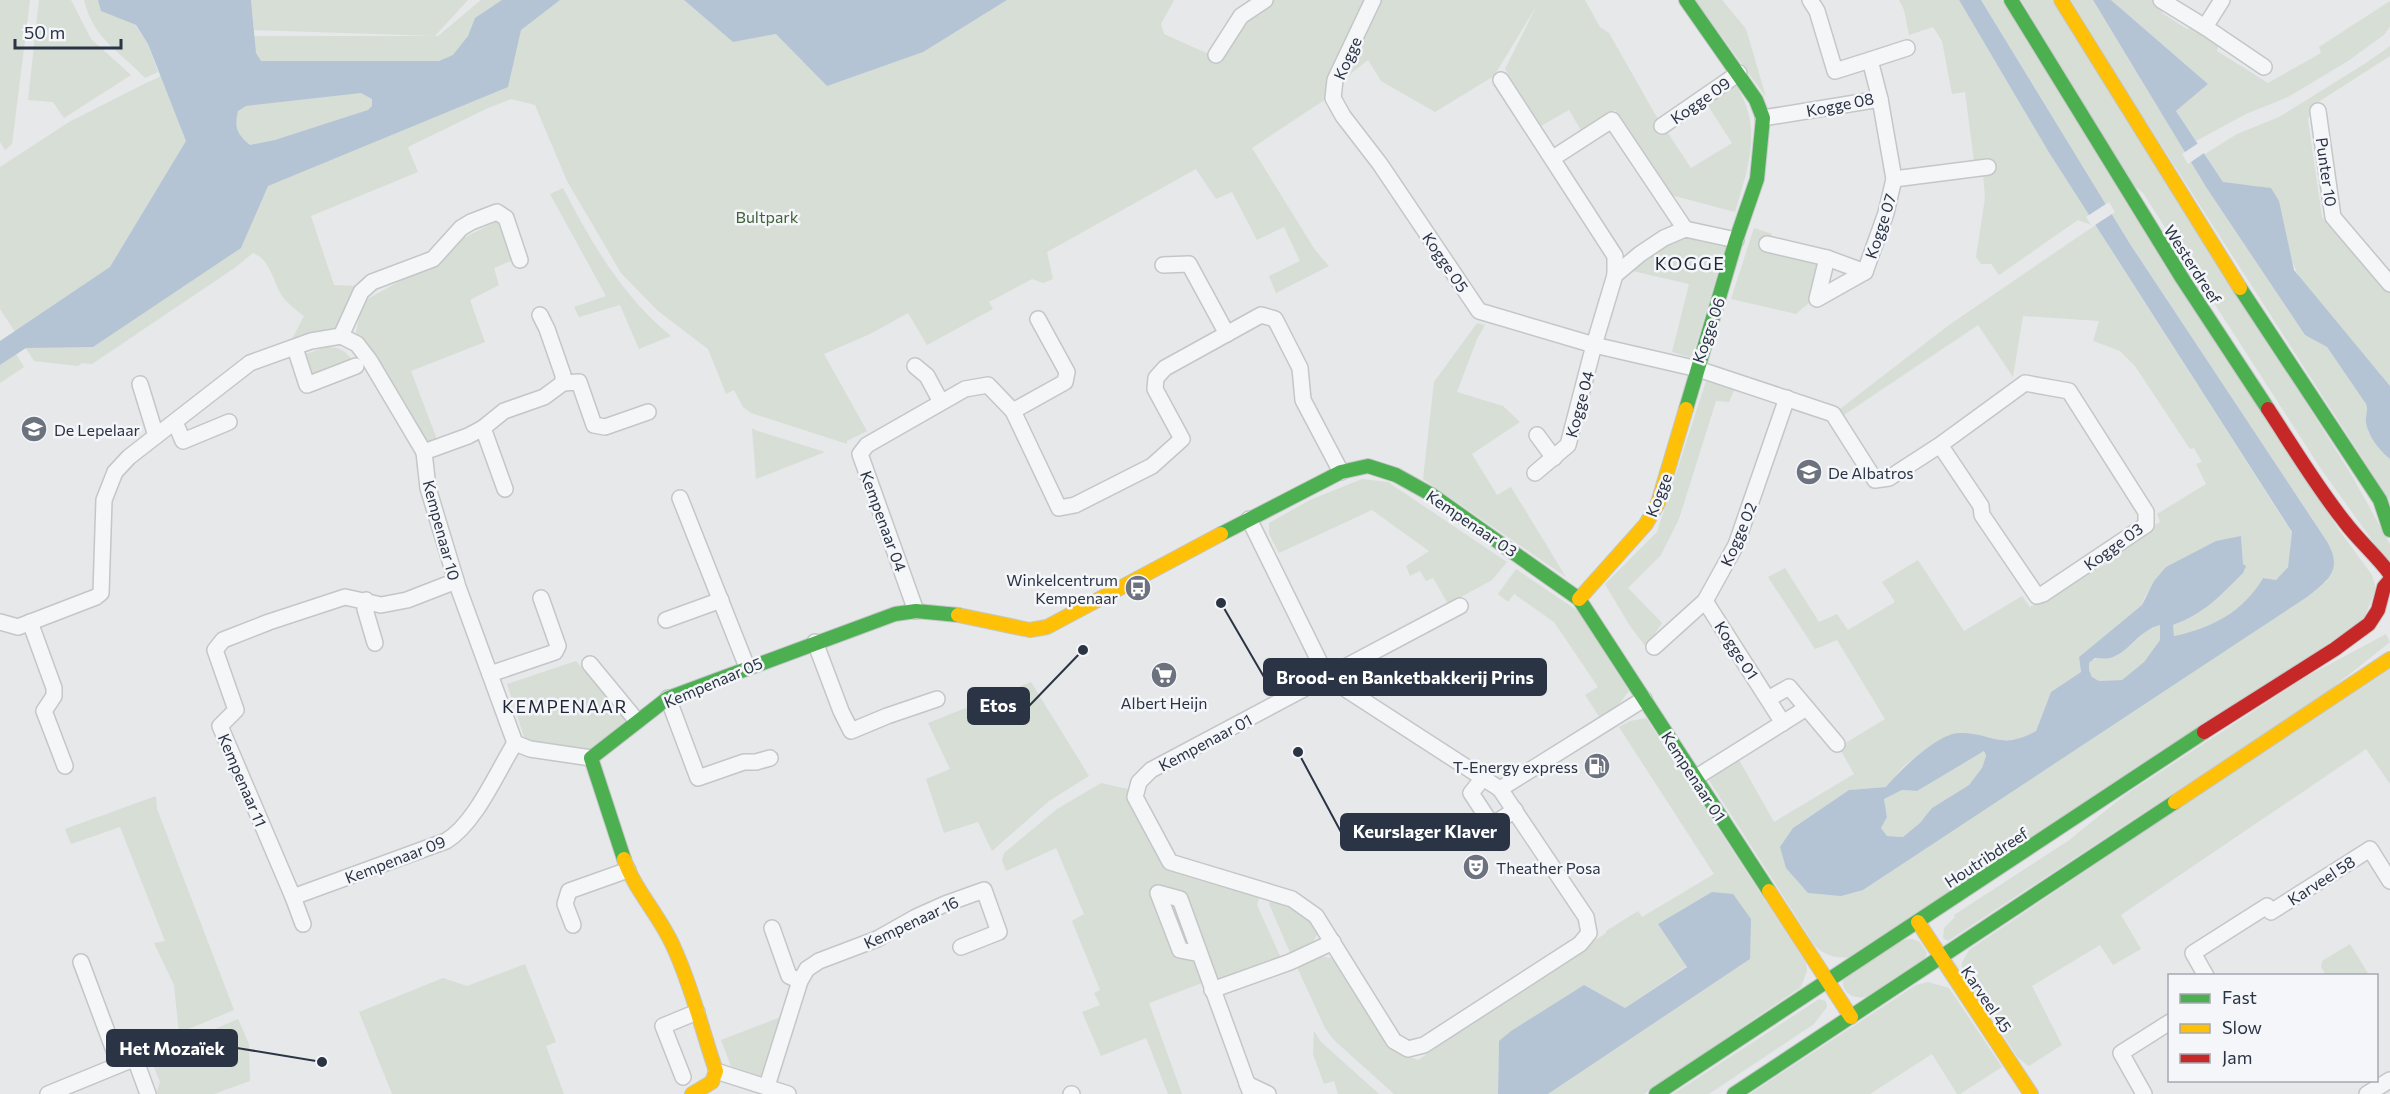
<svg xmlns="http://www.w3.org/2000/svg" width="2390" height="1094" viewBox="0 0 2390 1094" font-family="Commissioner,sans-serif">
	<rect width="100%" height="100%" fill="#e6e8ea"/>
	<!-- green -->
	<g fill="#d6ded6">
		<path d="M0,0H30L12,144L5,150L0,142Z"/>
		<path d="M39,0H71L91,39L131,75L64,118L53,102L28,100Z"/>
		<path d="M84,0H98L102,11L135,25L148,44L158,72L145,78C119,50 94,40 84,0Z"/>
		<path d="M251,0H468L435,36L254,30Z"/>
		<path d="M481,0H553L556,2L560,0H684L733,42L776,34L978,18L1007,0H1174L1161,24L1164,34L1213,56L1241,16L1269,0H1585L1600,27L1609,33L1655,114L1691,168L1732,143L1703,98L1731,79C1765,122 1749,165 1735,212L1671,195L1615,110L1581,130L1569,110L1541,126L1505,69L1537,5L1494,76L1435,112L1381,81L1368,60L1325,94L1326,99L1252,148L1315,250L1329,266L1276,293L1269,276L1300,261L1284,227L1257,240L1232,192L1216,199L1196,169L1047,252L1053,279L1043,283L1032,279L989,302L993,309L927,345L908,313L870,334L824,354L867,431L847,441V444L751,413L743,407L734,390L726,394L708,349L658,311L621,273L567,181L535,105L511,99L488,108L410,146L408,148L418,172L311,216L334,285L362,286L352,291L342,326L292,339L304,316C296,310 288,304 282,296C273,281 270,259 253,253L236,267L92,364L82,363L78,366L34,361L0,309V167L69,122L148,82L255,36H438Z"/>
		<path d="M1695,0H1722L1746,29L1766,97Z"/>
		<path d="M1899,0H1959L2048,151L2292,533L2288,567L2276,580L2263,578C2243,613 2212,627 2174,636L2173,625C2210,612 2220,593 2243,564L2241,536L2166,567L2144,598L2142,605L2079,657L2081,672L2051,692L2036,731L2021,739L1998,741L1976,735L1930,746L1903,767L1886,787L1849,790L1793,828L1863,890L2327,581L2326,540L2130,244L1981,0H2002L2339,530L2372,575L2375,585V591L2363,621L1849,957C1835,959 1825,955 1815,946L1707,777L1738,758L1774,822L1854,774L1839,747L1885,719L1837,640L1815,649L1768,577L1785,568L1819,622L1837,614L1848,630L1895,602L1882,582L1918,560L1964,631L2022,596L2030,607L2106,564L2109,553L2160,522L2157,514L2206,484L2196,464L2202,462L2194,448L2190,449L2135,366L2120,351L2093,341L2099,321L2023,316L2013,377L1978,325L1844,415L1840,409L1949,325L2094,226L2078,220L1999,275L1991,264H1981L1976,257L1985,198L1982,161H1974L1965,92L1952,94L1942,41L1933,27L1909,35L1904,10Z"/>
		<path d="M2021,0H2052L2351,474L2390,544V565L2321,469L2143,193L2131,183Z"/>
		<path d="M2071,0H2093L2206,187L2305,334L2327,347L2366,404L2368,407L2366,420L2368,432L2390,459V501L2129,95Z"/>
		<path d="M2111,0H2157L2164,5L2162,13L2187,29L2195,27L2219,43L2217,51L2268,83L2321,53L2319,47L2390,1V26L2385,34L2348,61L2288,97L2246,114L2196,141L2176,111L2208,84Z"/>
		<path d="M2390,46V56L2312,106L2308,120L2322,217L2390,293V386L2299,277L2259,186L2227,184L2223,182L2205,154L2237,134L2279,117L2366,63Z"/>
		<path d="M563,188C592,244 622,296 671,336L639,349L620,305L579,317L574,307L606,296L550,194Z"/>
		<path d="M502,219L518,258L494,268L499,285L470,300L485,342L411,371L438,442L427,447L400,395L355,337L362,302L447,255L455,242Z"/>
		<path d="M1754,228L1772,234L1769,245L1817,264L1810,302L1796,314L1731,299Z"/>
		<path d="M1682,232L1726,245L1692,358L1672,352L1689,284L1628,270L1625,267L1628,253L1648,257Z"/>
		<path d="M1477,323L1485,325L1477,339L1457,392L1503,406L1520,422L1472,454L1497,495L1511,487L1566,577L1423,479L1434,382Z"/>
		<path d="M326,347C341,347 346,351 354,363L313,378L303,355Z"/>
		<path d="M16,354L24,367L0,383V365Z"/>
		<path d="M1706,381L1735,388L1729,402L1716,401L1679,519L1661,555L1628,588L1662,623L1646,647L1630,626L1605,584L1657,532Z"/>
		<path d="M752,428L755,430L825,452L756,479Z"/>
		<path d="M1362,479L1388,482L1507,562L1492,580L1448,604L1433,578L1426,581L1420,571L1410,576L1406,566L1429,551L1372,510L1279,553L1269,534V523L1310,500Z"/>
		<path d="M1516,569L1578,611L1629,691L1612,713L1600,718L1585,695L1598,687L1554,622L1514,594L1508,602L1498,594Z"/>
		<path d="M2160,625V640L2144,662L2122,680L2099,681L2092,677L2089,670V663C2098,655 2113,655 2125,649C2139,642 2142,629 2160,625Z"/>
		<path d="M2386,634L2390,642L2326,693L1948,941L1943,938L1944,928L1955,917L1954,915L2068,841L2125,795L2306,677Z"/>
		<path d="M576,661L626,720L591,751L525,740L507,684Z"/>
		<path d="M2390,666V784L2366,749L2121,915L2141,949L2113,965L2100,945L2032,986L2062,1045L2029,1066L2018,1058L1962,972V963L1969,950Z"/>
		<path d="M1031,682L1089,776L1049,801L992,851L978,822L944,833L926,779L950,769L928,723Z"/>
		<path d="M1646,718L1806,963L1807,971L1801,987L1644,1094H1548L1750,959L1687,966L1625,1008L1584,986L1511,1031L1499,1042L1498,1094H1394L1334,1040L1325,1028L1296,965L1320,956L1337,959L1399,1053L1418,1060L1606,933V931L1638,911L1642,917L1714,874L1619,727L1630,721Z"/>
		<path d="M1983,751L1986,756L1982,769L1969,785L1932,808L1921,823L1903,837L1887,836L1880,827L1887,817L1884,799L1902,790L1917,791Z"/>
		<path d="M1101,783L1132,790L1172,864L1261,892L1257,905L1281,958L1212,983H1202L1149,1003L1182,1094H1168L1146,1038L1101,1056L1082,1012L1100,1005L1094,993L1100,990L1072,921L1084,914L1056,848L1006,871L1002,861L1004,853L1057,809Z"/>
		<path d="M156,796L157,809L234,1010L179,1033L174,985L154,943L165,941L120,827L71,844L65,829Z"/>
		<path d="M1272,895L1296,902L1319,931L1312,944L1291,955L1269,904Z"/>
		<path d="M1912,939L1920,942L1927,953L1925,958L1866,997C1853,999 1842,994 1843,979L1903,940Z"/>
		<path d="M2350,944L2369,975H2326L2321,967L2322,961Z"/>
		<path d="M525,964L556,1042L546,1046L564,1094H392L359,1012L443,978L467,986Z"/>
		<path d="M1928,982L1949,988L2002,1067L1960,1094H1957L1932,1054L1870,1094H1750L1916,985Z"/>
		<path d="M1819,999L1826,1001L1827,1007L1814,1024L1709,1094H1673Z"/>
		<path d="M781,1017L763,1077L731,1066L721,1040Z"/>
		<path d="M238,1019L249,1044L250,1081L214,1094H156L160,1082L150,1057Z"/>
		<path d="M1314,1031L1321,1042L1379,1094H1338L1334,1081L1324,1084L1313,1054Z"/>
	</g>
	<!-- water -->
	<g fill="#b4c4d5" fill-rule="evenodd">
		<path d="M98,0H251L256,53L261,61H439L453,55L468,36L475,18L502,0H560L521,30L508,87L268,186L241,248L93,347L26,348L0,365V341L110,267L186,141L148,44L136,25L101,11ZM361,93L372,99V106L368,110L275,140L250,145C237,134 234,128 238,111L246,106Z"/>
		<path d="M684,0H1007L923,52L827,86L776,34L733,42Z"/>
		<path d="M1959,0H1981L2130,244L2326,540C2344,569 2329,580 2307,597L1863,890L1841,896L1808,893L1786,868L1780,847L1793,828L1849,790L1886,787C1899,771 1939,732 1960,733C1994,733 2000,751 2036,731L2051,692L2081,672L2079,657L2142,605L2154,581L2166,567L2216,541L2241,536L2243,564L2246,566L2243,573C2221,595 2204,614 2173,625L2174,636C2212,628 2243,612 2263,578L2276,580L2288,567L2292,532L2048,151ZM2160,625V640L2144,662L2122,680L2099,681L2092,677L2089,670V663L2095,658C2100,658 2106,659 2110,658C2130,652 2139,630 2160,625ZM1984,751L1986,756L1982,768L1969,785L1932,808L1920,823L1903,837L1887,836L1881,828L1887,817L1884,799L1902,790L1917,791Z"/>
		<path d="M2093,0H2111L2208,84L2176,111L2223,182L2271,188L2279,201L2294,270L2390,386V459C2380,451 2368,436 2366,423C2365,416 2369,410 2366,404L2327,347L2305,335L2206,187Z"/>
		<path d="M1712,892L1733,894L1751,919L1750,959L1548,1094H1498L1499,1041L1511,1031L1584,985L1625,1008L1687,967L1658,924Z"/>
	</g>
	<!-- pier -->
	<g fill="#e6e8ea">
		<path d="M2200,142L2207,151L2188,164L2182,154Z"/>
		<path d="M2109,202L2115,212L2092,227L2086,217Z"/>
	</g>
	<g fill="none" stroke-linecap="round" stroke-linejoin="round">
		<defs>
			<g id="street">
				<path d="M1373,0L1335,80L1333,98L1343,116L1380,164L1479,311L1594,345L1568,445L1535,473"/>
				<path d="M2161,0L2205,27L2264,67"/>
				<path d="M2205,27L2222,0"/>
				<path d="M1216,55L1241,16L1265,0"/>
				<path d="M1870,60L1907,48"/>
				<path d="M1501,80L1615,256V275"/>
				<path d="M2318,111L2333,217L2390,284"/>
				<path d="M1763,118L1880,99L1870,60L1835,71L1817,11L1810,0"/>
				<path d="M1662,126L1739,73"/>
				<path d="M1553,158L1612,120L1685,229"/>
				<path d="M1894,179L1988,167"/>
				<path d="M1736,240L1685,229L1664,238L1640,254L1615,275L1594,345L1698,369L1833,414L1875,480L1889,478L1940,445L1981,506L1982,515L2037,596L2043,594L2146,525V512L2069,391L2025,383L1940,445"/>
				<path d="M1767,244L1827,258L1865,272L1886,213L1894,179L1880,99"/>
				<path d="M1827,258L1817,299L1865,272"/>
				<path d="M1163,265L1189,264L1227,334"/>
				<path d="M540,315L547,329L563,375V383"/>
				<path d="M341,336L357,344L370,361L424,452L428,488L458,587L515,743L530,749L591,758"/>
				<path d="M341,336L361,292L372,282L433,259L461,228L471,222L497,212L506,218L520,260"/>
				<path d="M295,348L307,385L356,366"/>
				<path d="M915,366L927,376L941,402"/>
				<path d="M140,384L156,436"/>
				<path d="M1013,411L1065,382L1067,372L1038,319"/>
				<path d="M175,422L183,441L229,422"/>
				<path d="M483,428L505,489"/>
				<path d="M1537,435L1554,458"/>
				<path d="M424,452L468,436L483,428L504,411L544,397L563,383L579,382L594,425L605,427L648,412"/>
				<path d="M680,498L747,667"/>
				<path d="M1249,519L1327,677L1500,789"/>
				<path d="M366,600L365,609L375,643"/>
				<path d="M1705,601L1783,723"/>
				<path d="M1460,606L1151,770L1139,782L1135,797L1170,862L1292,899L1316,916L1394,1041L1408,1049L1424,1045L1580,944L1589,933L1586,917L1500,789L1644,699"/>
				<path d="M916,611L860,454L867,445L965,389L988,385L1013,411L1059,508L1075,505L1152,466L1182,439L1155,389L1156,378L1165,368L1261,315L1275,319L1300,368L1303,400L1341,472"/>
				<path d="M666,620L721,600"/>
				<path d="M0,622L18,627L96,597L101,593L104,500L115,472L129,457L250,363L311,341L341,336"/>
				<path d="M30,622L54,688V696L44,711L65,766"/>
				<path d="M815,642L841,711L851,731L887,716L937,699"/>
				<path d="M1654,647L1705,601L1736,545L1787,398"/>
				<path d="M590,664L637,721"/>
				<path d="M490,674L555,652L558,646L541,598"/>
				<path d="M668,698L698,778L744,762H756L770,758"/>
				<path d="M1768,699L1789,687L1837,744"/>
				<path d="M1483,778L1471,793L1492,825L1515,810"/>
				<path d="M1695,778L1805,709"/>
				<path d="M293,897L220,726L236,710L215,650L223,640L269,622L345,597L381,605L407,600L456,581"/>
				<path d="M303,924L293,897L446,841C475,824 497,772 515,743"/>
				<path d="M573,925L565,904L569,891L628,870"/>
				<path d="M772,928L789,976L800,981"/>
				<path d="M1200,954L1180,950L1158,893L1180,899L1251,1094"/>
				<path d="M81,962L119,1064"/>
				<path d="M2206,976L2193,953L2267,906L2271,912L2370,849L2390,881"/>
				<path d="M1212,990L1290,962L1333,942"/>
				<path d="M716,1071L788,1094"/>
				<path d="M683,1077L663,1026L697,1012"/>
				<path d="M1247,1084L1268,1094"/>
				<path d="M767,1086L800,981L807,969L819,961L877,939L916,917L945,904L984,890L999,932L961,947"/>
				<path d="M48,1094L131,1060L137,1064L148,1094"/>
				<path d="M1071,1094H1072"/>
				<path d="M2144,1094L2121,1053L2170,1022"/>
				<path d="M2367,1094L2390,1080"/>
			</g>
			<g id="fast">
				<path d="M2011,0L2182,278L2268,409"/>
				<path d="M2240,288L2380,500L2390,530"/>
				<path d="M1686,409L1736,240L1757,179L1763,118L1756,100L1686,0"/>
				<path d="M1221,534L1341,472L1368,466L1396,475L1432,495L1579,599L1769,891"/>
				<path d="M624,859L591,758L668,698L895,614L916,611L958,615"/>
				<path d="M1656,1094L2204,732"/>
				<path d="M1734,1094L2175,802"/>
			</g>
			<g id="slow">
				<path d="M2061,0L2240,288"/>
				<path d="M1579,599L1646,524L1658,503L1686,409"/>
				<path d="M958,615L1030,630L1047,627L1221,534"/>
				<path d="M2175,802L2390,659"/>
				<path d="M624,859C635,891 661,917 674,948C692,987 702,1030 716,1071L712,1082L692,1094"/>
				<path d="M1769,891L1851,1017"/>
				<path d="M1918,922L2031,1094"/>
			</g>
			<g id="jam">
				<path d="M2268,409C2293,447 2316,486 2344,521C2358,540 2376,555 2390,574"/>
				<path d="M2204,732L2335,649L2369,624L2378,610L2384,587L2390,580"/>
			</g>
		</defs>
		<!-- street casing -->
		<use href="#street" stroke="#c4c6c8" stroke-width="18"/>
		<!-- fast casing -->
		<use href="#fast" stroke="#c4c6c8" stroke-width="16"/>
		<!-- slow casing -->
		<use href="#slow" stroke="#c4c6c8" stroke-width="16"/>
		<!-- jam casing -->
		<use href="#jam" stroke="#c4c6c8" stroke-width="16"/>
		<!-- street -->
		<use href="#street" stroke="#f5f6f7" stroke-width="15"/>
		<!-- fast -->
		<use href="#fast" stroke="#4caf50" stroke-width="14"/>
		<!-- slow -->
		<use href="#slow" stroke="#ffc107" stroke-width="14"/>
		<!-- jam -->
		<use href="#jam" stroke="#c62828" stroke-width="14"/>
	</g>
	<!-- icons -->
	<defs>
		<symbol id="school-disc" viewBox="-11 -11 22 22"><circle r="9.5" fill="#6c737f" stroke="#f4f6f9"/><path d="M0-5L7-2L0 1L-7-2ZM-4 1L0 2.5L4 1V4Q0 6-4 4Z" fill="#fff"/></symbol>
		<symbol id="bus-disc" viewBox="-11 -11 22 22"><circle r="9.5" fill="#6c737f" stroke="#f4f6f9"/><path d="M-5-6H5V4H4V6H2V4H-2V6H-4V4H-5ZM-3.5-4V0h7V-4ZM-3.5 1.2v1.5H-2V1.2ZM2 1.2v1.5H3.5V1.2Z" fill="#fff"/></symbol>
		<symbol id="supermarket-disc" viewBox="-11 -11 22 22"><circle r="9.5" fill="#6c737f" stroke="#f4f6f9"/><path d="M-6-5.5h2.5l.6 2H6L4.5 2H-2.5L-4.4-4H-6ZM-1.5 3.2a1.3 1.3 0 1 0 .1 0ZM3 3.2a1.3 1.3 0 1 0 .1 0Z" fill="#fff"/></symbol>
		<symbol id="fuel-disc" viewBox="-11 -11 22 22"><circle r="9.5" fill="#6c737f" stroke="#f4f6f9"/><path d="M-5.5-6h7V0h2V4h1.3V-2.5L3-4.5l.8-.8L6-3V5H2.5V1h-1V6h-7ZM-4.2-4.7v3.2H.2V-4.7Z" fill="#fff"/></symbol>
		<symbol id="theatre-disc" viewBox="-11 -11 22 22"><circle r="9.5" fill="#6c737f" stroke="#f4f6f9"/><path d="M-5-5.5Q0-4 5-5.5V0Q5 5 0 6Q-5 5-5 0ZM-3.3-2.5H-1v1.5H-3.3ZM1-2.5H3.3v1.5H1ZM-2.8 1Q0 5.5 2.8 1Z" fill="#fff"/></symbol>
	</defs>
	<g fill-rule="evenodd">
		<use href="#school-disc" x="19" y="414" width="30" height="30"/>
		<use href="#school-disc" x="1794" y="457" width="30" height="30"/>
		<use href="#bus-disc" x="1123" y="573" width="30" height="30"/>
		<use href="#supermarket-disc" x="1149" y="660" width="30" height="30"/>
		<use href="#fuel-disc" x="1582" y="751" width="30" height="30"/>
		<use href="#theatre-disc" x="1461" y="852" width="30" height="30"/>
	</g>
	<g text-anchor="middle" dominant-baseline="central" stroke-width="5" stroke-linejoin="round" paint-order="stroke">
		<!-- street labels -->
		<g font-size="16" fill="#2b3445" stroke="#f4f6f9">
			<text transform="translate(1347 58) rotate(-66)">Kogge</text>
			<text transform="translate(1700 100) rotate(-35)">Kogge 09</text>
			<text transform="translate(1840 104) rotate(-11)">Kogge 08</text>
			<text transform="translate(2327 172) rotate(82)">Punter 10</text>
			<text transform="translate(1880 226) rotate(-72)">Kogge 07</text>
			<text transform="translate(1446 262) rotate(56)">Kogge 05</text>
			<text transform="translate(2193 264) rotate(57)">Westerdreef</text>
			<text transform="translate(1708 330) rotate(-71)">Kogge 06</text>
			<text transform="translate(1579 404) rotate(-75)">Kogge 04</text>
			<text transform="translate(1658 495) rotate(-69)">Kogge</text>
			<text transform="translate(884 521) rotate(70)">Kempenaar 04</text>
			<text transform="translate(1472 523) rotate(34)">Kempenaar 03</text>
			<text transform="translate(442 530) rotate(75)">Kempenaar 10</text>
			<text transform="translate(1738 534) rotate(-67)">Kogge 02</text>
			<text transform="translate(2113 546) rotate(-36)">Kogge 03</text>
			<text transform="translate(1737 650) rotate(57)">Kogge 01</text>
			<text transform="translate(713 682) rotate(-23)">Kempenaar 05</text>
			<text transform="translate(1205 742) rotate(-28)">Kempenaar 01</text>
			<text transform="translate(1694 776) rotate(57)">Kempenaar 01</text>
			<text transform="translate(243 780) rotate(67)">Kempenaar 11</text>
			<text transform="translate(1986 857) rotate(-33)">Houtribdreef</text>
			<text transform="translate(395 859) rotate(-21)">Kempenaar 09</text>
			<text transform="translate(2321 880) rotate(-33)">Karveel 58</text>
			<text transform="translate(911 922) rotate(-25)">Kempenaar 16</text>
			<text transform="translate(1987 999) rotate(56)">Karveel 45</text>
		</g>
		<!-- park labels -->
		<g font-size="16" fill="#3f6138" stroke="#f4f6f9">
			<text x="767" y="216">Bultpark</text>
		</g>
		<!-- poi labels -->
		<g font-size="16" fill="#2b3445" stroke="#f4f6f9" text-anchor="start">
			<text x="54" y="429">De Lepelaar</text>
			<text x="1828" y="472">De Albatros</text>
			<text x="1118" y="579" text-anchor="end">Winkelcentrum<tspan x="1118" dy="18">Kempenaar</tspan></text>
			<text x="1164" y="702" text-anchor="middle">Albert Heijn</text>
			<text x="1578" y="766" text-anchor="end">T-Energy express</text>
			<text x="1496" y="867">Theather Posa</text>
		</g>
		<!-- neighbourhood labels -->
		<g font-size="18" letter-spacing="1.5" fill="#1d2536" stroke="#f4f6f9">
			<text x="1690" y="263">KOGGE</text>
			<text x="565" y="706">KEMPENAAR</text>
		</g>
	</g>
	<!-- callouts -->
	<path fill="none" stroke="#2b3445" stroke-width="2" d="M1221 603L1264 677M1083 650L1029 706M1298 752L1341 832M322 1062L237 1048"/>
	<g fill="#2b3445" stroke="#f4f6f9" stroke-width="2">
		<circle cx="1221" cy="603" r="6"/>
		<circle cx="1083" cy="650" r="6"/>
		<circle cx="1298" cy="752" r="6"/>
		<circle cx="322" cy="1062" r="6"/>
	</g>
	<g fill="#2b3445" stroke="#2b3445" stroke-width="2">
		<rect x="1264" y="659" width="282" height="36" rx="6"/>
		<rect x="968" y="688" width="61" height="36" rx="6"/>
		<rect x="1341" y="814" width="168" height="36" rx="6"/>
		<rect x="107" y="1030" width="130" height="36" rx="6"/>
	</g>
	<g font-size="18" text-anchor="middle" font-weight="bold" fill="#fff">
		<text x="1405" y="684">Brood- en Banketbakkerij Prins</text>
		<text x="998" y="712">Etos</text>
		<text x="1425" y="838">Keurslager Klaver</text>
		<text x="172" y="1055">Het Mozaïek</text>
	</g>
	<!-- legend -->
	<rect x="2168" y="974" width="210" height="108" fill="#f4f6f9" stroke="#a4a8b1" stroke-width="1.5"/>
	<rect x="2180" y="994" width="30" height="9" fill="#4caf50" stroke="#a4a8b1" stroke-width="1.5"/>
	<text x="2222" y="1004" font-size="18" fill="#2b3445">Fast</text>
	<rect x="2180" y="1024" width="30" height="9" fill="#ffc107" stroke="#a4a8b1" stroke-width="1.5"/>
	<text x="2222" y="1034" font-size="18" fill="#2b3445">Slow</text>
	<rect x="2180" y="1054" width="30" height="9" fill="#c62828" stroke="#a4a8b1" stroke-width="1.5"/>
	<text x="2222" y="1064" font-size="18" fill="#2b3445">Jam</text>
	<!-- scale -->
	<path d="M15 39v9h106v-9" fill="none" stroke="#2b3445" stroke-width="3"/>
	<text x="24" y="39" font-size="18" fill="#2b3445" stroke="#f4f6f9" stroke-width="4.5" paint-order="stroke">50 m</text>
</svg>
